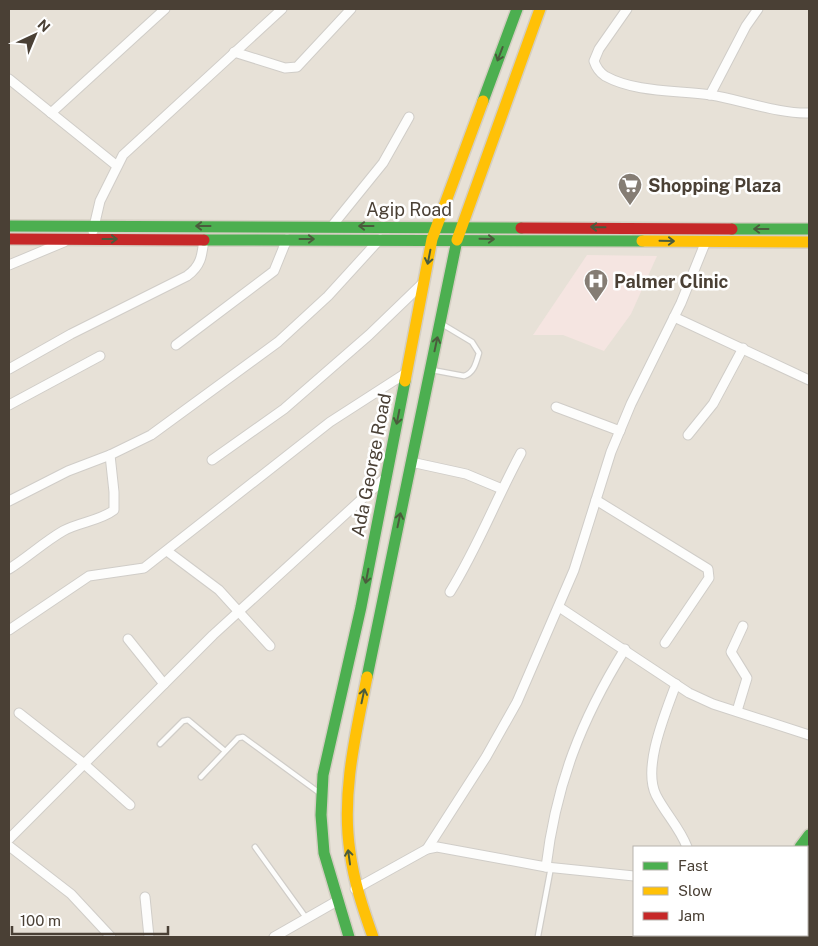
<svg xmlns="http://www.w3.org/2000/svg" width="818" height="946" viewBox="0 0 818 946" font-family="'Public Sans',sans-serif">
	<rect width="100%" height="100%" fill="#f2efea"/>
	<!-- residential -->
	<path fill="#e7e1d7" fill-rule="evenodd" d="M9,9H809V937H9ZM634,847H807V935H634Z"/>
	<!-- medical -->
	<path fill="#f5e5e1" d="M587,255L657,256L631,314L604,351L563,335H533Z"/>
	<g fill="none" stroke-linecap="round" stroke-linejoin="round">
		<defs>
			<g id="lane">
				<path d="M432,370L464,376C474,373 476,363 479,353L472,342L442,324"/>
				<path d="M160,744L183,721L188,720L225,751"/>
				<path d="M201,777L238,738L243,737L321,794"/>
				<path d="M255,847L307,919"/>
				<path d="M538,936L551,867"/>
			</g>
			<g id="street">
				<path d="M627,9L599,49L594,61C596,67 599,72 605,76C636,93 677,90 711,95C741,100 780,114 809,113"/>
				<path d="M234,52L285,68L297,67L351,9"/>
				<path d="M9,79L117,166"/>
				<path d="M710,95L746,26L758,9"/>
				<path d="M51,113L165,9"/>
				<path d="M332,226L383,163L409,117"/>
				<path d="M93,231L100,201L123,155L282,9"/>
				<path d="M9,265L64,242"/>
				<path d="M674,317L809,380"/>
				<path d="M176,345L274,271L287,239"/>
				<path d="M9,369L71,334L187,276C201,266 202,256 204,239"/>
				<path d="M9,405L100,356"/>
				<path d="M556,407L620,431"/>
				<path d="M688,435L713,404L743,348"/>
				<path d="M212,460L284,409L369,335L424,282"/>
				<path d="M411,462L466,474L502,489"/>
				<path d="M596,500L708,569L709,578L665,643"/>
				<path d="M9,501L68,471L110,455L151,435L278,342L328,296L380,239"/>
				<path d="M167,551L219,590L270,646"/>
				<path d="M9,569C28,557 44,542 63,531C79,522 100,521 114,510V492L110,455"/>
				<path d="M450,592C478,547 496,499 521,453"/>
				<path d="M559,607L689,693L713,704L809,735"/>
				<path d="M9,630L89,576L144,568L330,422L406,373"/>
				<path d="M128,639L164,684"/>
				<path d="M676,684C666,712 642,767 656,795C665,813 680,828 687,847"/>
				<path d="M737,711L747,678L731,652L743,626"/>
				<path d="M19,713L83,763L130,805"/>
				<path d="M9,839L213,635L386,477"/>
				<path d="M9,846L71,894L111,937"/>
				<path d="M427,849L486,757L517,702L574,570L611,452L631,404L681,303L706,241"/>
				<path d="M546,867C556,784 581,720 625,649"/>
				<path d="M355,889L427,849L437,847L546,867L634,876"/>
				<path d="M145,897L149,937"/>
				<path d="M274,937L337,901"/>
			</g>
			<g id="fast">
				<path d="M483,101L517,9"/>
				<path d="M9,226L521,228"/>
				<path d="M732,229H809"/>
				<path d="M204,240L642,241"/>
				<path d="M367,677L457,240"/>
				<path d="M800,847L809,835"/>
				<path d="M807,865L809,861"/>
				<path d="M349,937L324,853L321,815L323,775L361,607L405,381"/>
				<path d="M741,937L742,935"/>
				<path d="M760,937L762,935"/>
			</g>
			<g id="slow">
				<path d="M457,240L540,9"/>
				<path d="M642,241L809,242"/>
				<path d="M405,381L432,239L483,101"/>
				<path d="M367,677C356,733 341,794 350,852C354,882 363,909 373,937"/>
			</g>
			<g id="jam">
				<path d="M521,228L732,229"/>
				<path d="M9,239L204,240"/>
			</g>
		</defs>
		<!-- lane casing -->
		<use href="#lane" stroke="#d0cdc8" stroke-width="7"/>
		<!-- street casing -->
		<use href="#street" stroke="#d0cdc8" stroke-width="11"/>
		<!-- fast casing -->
		<use href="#fast" stroke="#d4cec2" stroke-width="14"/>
		<!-- slow casing -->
		<use href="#slow" stroke="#d4cec2" stroke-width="14"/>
		<!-- jam casing -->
		<use href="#jam" stroke="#d4cec2" stroke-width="14"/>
		<!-- lane -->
		<use href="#lane" stroke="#fdfdfc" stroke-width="4.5"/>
		<!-- street -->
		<use href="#street" stroke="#fdfdfc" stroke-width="9"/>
		<!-- fast -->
		<use href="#fast" stroke="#4caf50" stroke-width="11"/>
		<!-- slow -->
		<use href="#slow" stroke="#ffc107" stroke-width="11"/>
		<!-- jam -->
		<use href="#jam" stroke="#c62828" stroke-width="11"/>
	</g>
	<!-- one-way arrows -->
	<defs><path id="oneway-shaft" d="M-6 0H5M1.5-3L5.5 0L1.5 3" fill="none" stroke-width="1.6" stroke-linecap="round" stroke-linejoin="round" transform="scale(1.25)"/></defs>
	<g stroke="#4a5c3c">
		<use href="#oneway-shaft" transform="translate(500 54) rotate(111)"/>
		<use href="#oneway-shaft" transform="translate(203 226) rotate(180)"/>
		<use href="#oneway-shaft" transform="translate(366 226) rotate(-180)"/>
		<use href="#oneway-shaft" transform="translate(598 227) rotate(-179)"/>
		<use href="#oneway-shaft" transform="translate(761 229) rotate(-180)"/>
		<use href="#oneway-shaft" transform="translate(110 239)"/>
		<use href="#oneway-shaft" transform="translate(307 239)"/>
		<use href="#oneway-shaft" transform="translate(487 239) rotate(1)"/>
		<use href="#oneway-shaft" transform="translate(667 241) rotate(1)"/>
		<use href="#oneway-shaft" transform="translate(429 257) rotate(101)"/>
		<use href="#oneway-shaft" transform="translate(436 344) rotate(-78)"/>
		<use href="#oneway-shaft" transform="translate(398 417) rotate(101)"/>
		<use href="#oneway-shaft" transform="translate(399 520) rotate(-78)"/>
		<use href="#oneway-shaft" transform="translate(367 576) rotate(101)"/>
		<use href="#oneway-shaft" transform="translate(363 696) rotate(-78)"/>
		<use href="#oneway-shaft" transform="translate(349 857) rotate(-98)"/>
	</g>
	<!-- icons -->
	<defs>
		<symbol id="supermarket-pin" viewBox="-11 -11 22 30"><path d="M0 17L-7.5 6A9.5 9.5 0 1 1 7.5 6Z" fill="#857d74" stroke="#fff"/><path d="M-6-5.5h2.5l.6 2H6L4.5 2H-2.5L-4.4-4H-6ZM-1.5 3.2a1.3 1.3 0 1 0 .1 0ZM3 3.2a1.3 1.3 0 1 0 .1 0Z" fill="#fff"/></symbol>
		<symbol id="hospital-pin" viewBox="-11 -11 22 30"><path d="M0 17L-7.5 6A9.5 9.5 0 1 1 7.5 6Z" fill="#857d74" stroke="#fff"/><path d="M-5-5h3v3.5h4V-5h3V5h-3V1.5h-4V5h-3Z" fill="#fff"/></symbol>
	</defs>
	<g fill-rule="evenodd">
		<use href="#supermarket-pin" x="616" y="171" width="28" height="38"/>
		<use href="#hospital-pin" x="582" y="267" width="28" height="38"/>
	</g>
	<g text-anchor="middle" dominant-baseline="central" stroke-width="5" stroke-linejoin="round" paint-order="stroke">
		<!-- poi labels -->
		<g font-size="18" font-weight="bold" fill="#4a4035" stroke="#fff" text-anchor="start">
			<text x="648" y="185">Shopping Plaza</text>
			<text x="614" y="281">Palmer Clinic</text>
		</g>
		<!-- street labels -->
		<g font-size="18" fill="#4a4035" stroke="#fff">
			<text x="409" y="209">Agip Road</text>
			<text transform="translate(371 465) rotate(-79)">Ada George Road</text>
		</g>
	</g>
	<!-- border -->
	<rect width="818" height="946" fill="none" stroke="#4a4035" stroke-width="20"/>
	<!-- legend -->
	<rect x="633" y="846" width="175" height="90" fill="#ffffff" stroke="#b7b3ae"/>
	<rect x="643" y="862" width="25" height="8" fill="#4caf50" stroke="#b7b3ae"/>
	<text x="678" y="871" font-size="15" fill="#4a4035">Fast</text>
	<rect x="643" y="887" width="25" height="8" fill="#ffc107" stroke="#b7b3ae"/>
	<text x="678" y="896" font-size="15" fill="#4a4035">Slow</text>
	<rect x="643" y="912" width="25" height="8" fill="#c62828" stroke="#b7b3ae"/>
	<text x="678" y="921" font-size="15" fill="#4a4035">Jam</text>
	<!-- north arrow -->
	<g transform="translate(35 35) rotate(44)" stroke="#ffffff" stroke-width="4" paint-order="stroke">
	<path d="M0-4L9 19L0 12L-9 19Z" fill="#4a4035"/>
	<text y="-8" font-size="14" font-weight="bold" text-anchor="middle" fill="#4a4035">N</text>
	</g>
	<!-- scale -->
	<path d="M12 926v8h156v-8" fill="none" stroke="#4a4035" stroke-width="2.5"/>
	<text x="20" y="926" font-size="15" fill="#4a4035" stroke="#ffffff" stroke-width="4" paint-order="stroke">100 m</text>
</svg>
